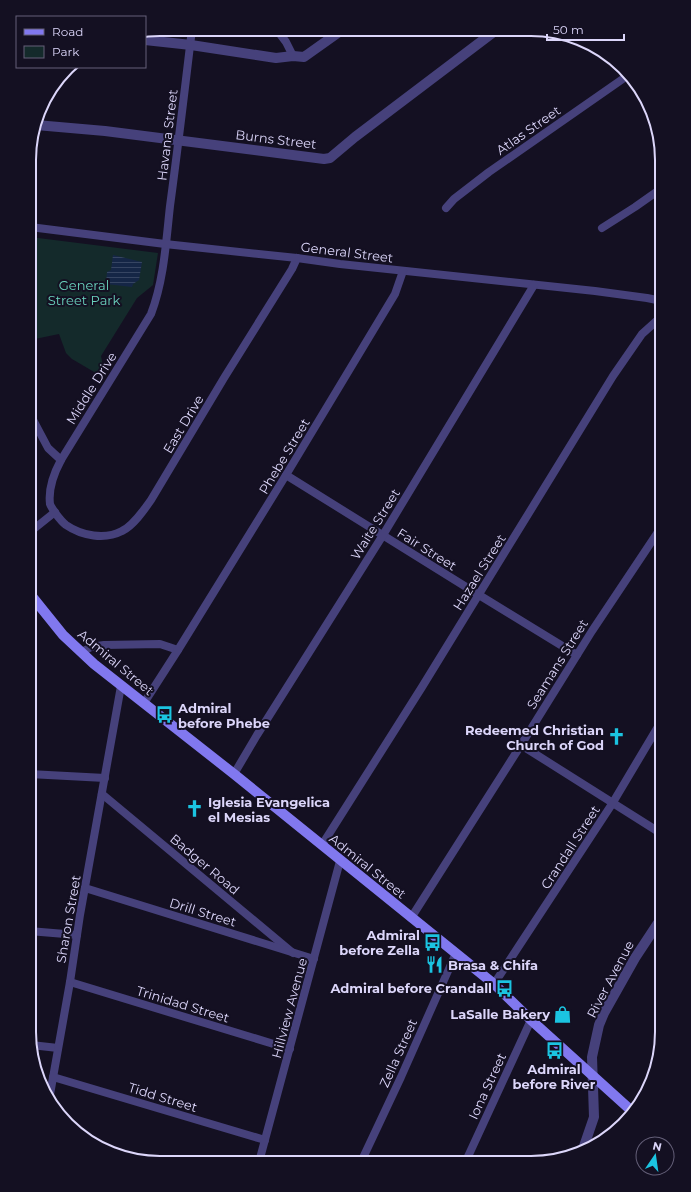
<svg xmlns="http://www.w3.org/2000/svg" width="691" height="1192" viewBox="0 0 691 1192" font-family="Montserrat,sans-serif">
	<defs>
		<pattern id="water-rules" width="6" height="5" patternUnits="userSpaceOnUse"><rect width="6" height="5" fill="#152646"/><path d="M0 2.5h6" fill="none" stroke="#364562"/></pattern>
	</defs>
	<rect width="100%" height="100%" fill="#141022"/>
	<!-- green -->
	<path fill="#142a2b" d="M30,237L158,253L153,285L137,298L101,356L104,371L101,376L72,359L66,353L59,334L30,340Z"/>
	<!-- water -->
	<path fill="url(#water-rules)" d="M113,255L142,262L139,280L133,284L132,287L106,284L107,272L111,270Z"/>
	<g fill="none" stroke-linecap="round" stroke-linejoin="round">
		<!-- minor -->
		<g stroke="#46417b" stroke-width="8">
			<path d="M192,29C185,88 178,147 170,206C166,242 164,280 151,314L61,460C54,473 48,488 50,504C51,507 54,511 56,514C59,518 62,522 66,525C82,536 105,540 122,531C133,526 144,510 151,500L224,378L292,269L297,258"/>
			<path d="M277,30L286,42L293,56"/>
			<path d="M446,208L454,199L489,172L627,76"/>
			<path d="M30,227L165,244L297,258L340,264L595,291L647,298L662,301"/>
			<path d="M602,228L635,207L662,188"/>
			<path d="M30,414L48,448L61,460"/>
			<path d="M286,475L479,595L577,655"/>
			<path d="M30,532L55,512"/>
			<path d="M30,606L38,605"/>
			<path d="M82,652L91,647L104,645L160,644L178,650"/>
			<path d="M144,703L178,650L286,475L395,294L403,271"/>
			<path d="M521,745L662,834"/>
			<path d="M29,774L105,778"/>
			<path d="M234,774L257,735L383,535L534,285"/>
			<path d="M102,794L293,953"/>
			<path d="M322,845L422,687L613,376L642,334L662,316"/>
			<path d="M85,888L314,959"/>
			<path d="M411,918L521,745L592,631L662,526"/>
			<path d="M29,931L77,935"/>
			<path d="M70,982L290,1049"/>
			<path d="M494,984L612,804L662,720"/>
			<path d="M31,1045L58,1048"/>
			<path d="M53,1077L265,1140"/>
			<path d="M49,1100L70,982L80,915L121,686"/>
			<path d="M259,1162L340,861"/>
			<path d="M361,1162L401,1077L456,953"/>
			<path d="M465,1163L531,1020"/>
		</g>
		<!-- tertiary -->
		<g stroke="#46417b" stroke-width="10">
			<path d="M145,40L191,45L276,58L293,56L304,57L342,30"/>
			<path d="M36,125L105,131L324,159L330,158L355,137L495,31"/>
			<path d="M582,1152L594,1117L592,1057L599,1025L604,1013L635,958L662,917"/>
		</g>
		<!-- secondary -->
		<path stroke="#8178ef" stroke-width="10" d="M30,594L63,635L94,664L234,774L494,984L531,1020L634,1113"/>
	</g>
	<!-- icons -->
	<defs>
		<symbol id="bus-bare" viewBox="-9 -9 18 18"><path d="M-5-6H5V4H4V6H2V4H-2V6H-4V4H-5ZM-3.5-4V0h7V-4ZM-3.5 1.2v1.5H-2V1.2ZM2 1.2v1.5H3.5V1.2Z" fill="#1bc4e1" stroke="#141022" stroke-width="2.5" paint-order="stroke"/></symbol>
		<symbol id="church-bare" viewBox="-9 -9 18 18"><path d="M-1.2-6h2.4v3.5h3.3v2.4h-3.3V6h-2.4V-.1h-3.3v-2.4h3.3Z" fill="#1bc4e1" stroke="#141022" stroke-width="2.5" paint-order="stroke"/></symbol>
		<symbol id="restaurant-bare" viewBox="-9 -9 18 18"><path d="M-5-6h1v4h1v-4h1v4h1v-4h1v5L-1.5 .5V6h-2V.5L-5-1ZM5-6V6H3V1.5H1.5Q1.5-4 5-6Z" fill="#1bc4e1" stroke="#141022" stroke-width="2.5" paint-order="stroke"/></symbol>
		<symbol id="shop-bare" viewBox="-9 -9 18 18"><path d="M-5-2.5h2.3a2.7 3.5 0 0 1 5.4 0H5L5.5 6h-11ZM-1.5-2.5h3a1.5 2.3 0 0 0-3 0Z" fill="#1bc4e1" stroke="#141022" stroke-width="2.5" paint-order="stroke"/></symbol>
	</defs>
	<g fill-rule="evenodd">
		<use href="#bus-bare" x="152" y="702" width="25" height="25"/>
		<use href="#church-bare" x="604" y="724" width="25" height="25"/>
		<use href="#church-bare" x="182" y="796" width="25" height="25"/>
		<use href="#bus-bare" x="420" y="930" width="25" height="25"/>
		<use href="#restaurant-bare" x="422" y="952" width="25" height="25"/>
		<use href="#bus-bare" x="492" y="976" width="25" height="25"/>
		<use href="#shop-bare" x="550" y="1002" width="25" height="25"/>
		<use href="#bus-bare" x="542" y="1038" width="25" height="25"/>
	</g>
	<g text-anchor="middle" dominant-baseline="central" stroke-width="4" stroke-linejoin="round" paint-order="stroke">
		<!-- street labels -->
		<g font-size="13" fill="#dcd6fa" stroke="#141022">
			<text transform="translate(528 130) rotate(-35)">Atlas Street</text>
			<text transform="translate(167 135) rotate(-83)">Havana Street</text>
			<text transform="translate(276 139) rotate(7)">Burns Street</text>
			<text transform="translate(347 252) rotate(7)">General Street</text>
			<text transform="translate(91 388) rotate(-58)">Middle Drive</text>
			<text transform="translate(183 424) rotate(-59)">East Drive</text>
			<text transform="translate(284 456) rotate(-59)">Phebe Street</text>
			<text transform="translate(375 524) rotate(-58)">Waite Street</text>
			<text transform="translate(427 549) rotate(32)">Fair Street</text>
			<text transform="translate(479 572) rotate(-58)">Hazael Street</text>
			<text transform="translate(116 662) rotate(40)">Admiral Street</text>
			<text transform="translate(557 664) rotate(-58)">Seamans Street</text>
			<text transform="translate(570 847) rotate(-57)">Crandall Street</text>
			<text transform="translate(205 864) rotate(40)">Badger Road</text>
			<text transform="translate(368 866) rotate(39)">Admiral Street</text>
			<text transform="translate(203 912) rotate(17)">Drill Street</text>
			<text transform="translate(68 919) rotate(-80)">Sharon Street</text>
			<text transform="translate(610 979) rotate(-62)">River Avenue</text>
			<text transform="translate(183 1004) rotate(17)">Trinidad Street</text>
			<text transform="translate(289 1008) rotate(-75)">Hillview Avenue</text>
			<text transform="translate(398 1053) rotate(-66)">Zella Street</text>
			<text transform="translate(487 1086) rotate(-65)">Iona Street</text>
			<text transform="translate(163 1097) rotate(17)">Tidd Street</text>
		</g>
		<!-- park labels -->
		<g font-size="13" fill="#6ad2bd" stroke="#141022">
			<text x="84" y="285">General<tspan x="84" dy="15">Street Park</tspan></text>
		</g>
		<!-- poi labels -->
		<g font-size="13" font-weight="bold" fill="#dcd6fa" stroke="#141022" text-anchor="end">
			<text x="178" y="708" text-anchor="start">Admiral<tspan x="178" dy="15">before Phebe</tspan></text>
			<text x="604" y="730">Redeemed Christian<tspan x="604" dy="15">Church of God</tspan></text>
			<text x="208" y="802" text-anchor="start">Iglesia Evangelica<tspan x="208" dy="15">el Mesias</tspan></text>
			<text x="420" y="935">Admiral<tspan x="420" dy="15">before Zella</tspan></text>
			<text x="448" y="965" text-anchor="start">Brasa &amp; Chifa</text>
			<text x="492" y="988">Admiral before Crandall</text>
			<text x="550" y="1014">LaSalle Bakery</text>
			<text x="554" y="1069" text-anchor="middle">Admiral<tspan x="554" dy="15">before River</tspan></text>
		</g>
	</g>
	<!-- crop -->
	<path d="M0 0H691V1192H0ZM160 36H531A124 124 0 0 1 655 160V1032A124 124 0 0 1 531 1156H160A124 124 0 0 1 36 1032V160A124 124 0 0 1 160 36Z" fill="#141022" fill-rule="evenodd"/>
	<path fill="none" stroke="#dcd6fa" stroke-width="2" d="M160 36H531A124 124 0 0 1 655 160V1032A124 124 0 0 1 531 1156H160A124 124 0 0 1 36 1032V160A124 124 0 0 1 160 36Z"/>
	<!-- legend -->
	<rect x="16" y="16" width="130" height="52" fill="#141022" stroke="#645f78"/>
	<rect x="24" y="29" width="20" height="6" fill="#8178ef" stroke="#645f78"/>
	<text x="52" y="36" font-size="12" fill="#dcd6fa">Road</text>
	<rect x="24" y="46" width="20" height="12" fill="#142a2b" stroke="#645f78"/>
	<text x="52" y="56" font-size="12" fill="#dcd6fa">Park</text>
	<!-- north arrow -->
	<g transform="translate(655 1156) rotate(13)"><circle r="19" fill="#141022" stroke="#645f78"/>
	<path d="M0-3L7 15L0 10L-7 15Z" fill="#1bc4e1"/>
	<text y="-6" font-size="11" font-weight="bold" text-anchor="middle" fill="#dcd6fa">N</text>
	</g>
	<!-- scale -->
	<path d="M547 34v6h77v-6" fill="none" stroke="#dcd6fa" stroke-width="2"/>
	<text x="553" y="34" font-size="12" fill="#dcd6fa" stroke="#141022" stroke-width="3" paint-order="stroke">50 m</text>
</svg>
